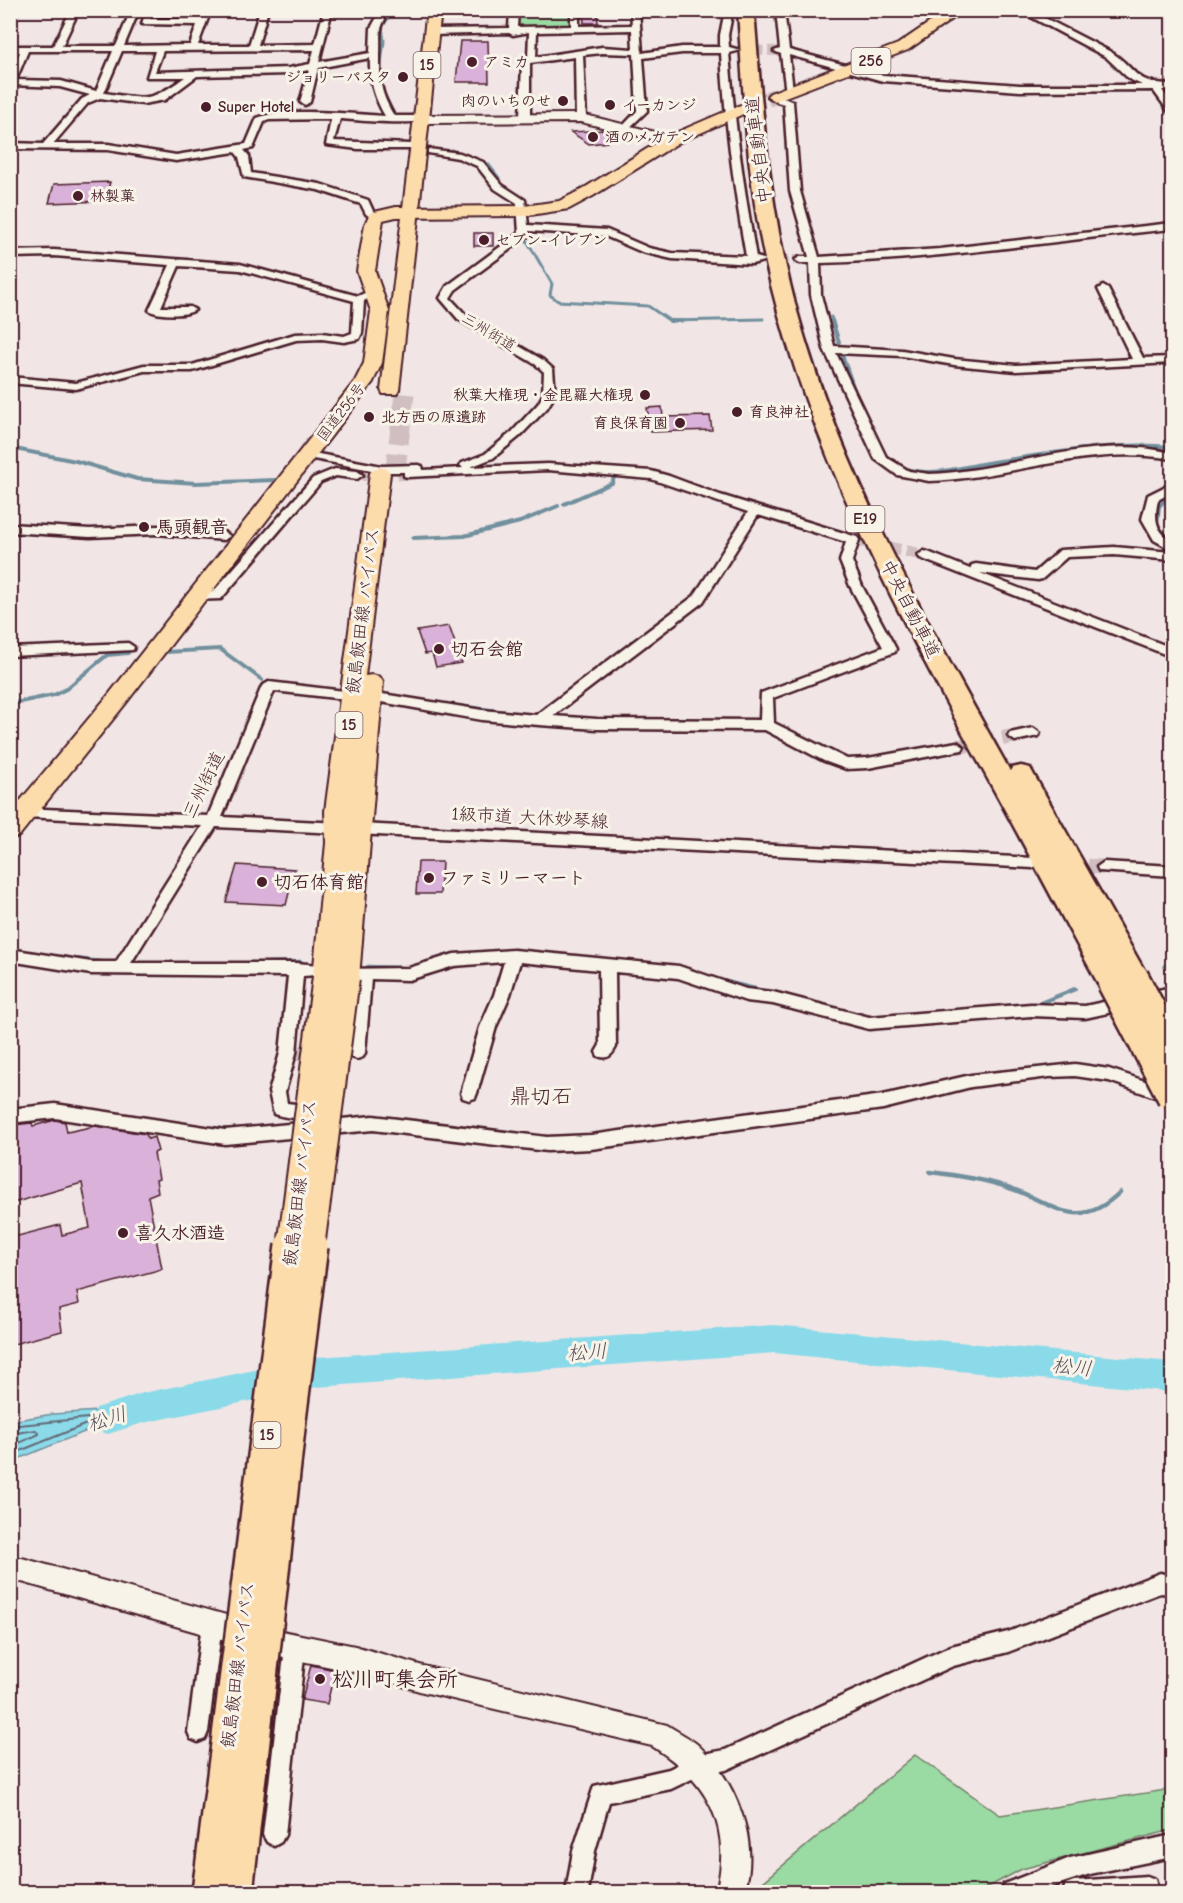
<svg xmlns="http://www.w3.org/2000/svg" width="1183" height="1903" viewBox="0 0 1183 1903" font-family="'Comic Neue','Klee One',sans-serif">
	<rect width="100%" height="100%" fill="#f1e6e5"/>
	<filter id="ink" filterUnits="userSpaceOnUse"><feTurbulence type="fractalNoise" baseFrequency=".0167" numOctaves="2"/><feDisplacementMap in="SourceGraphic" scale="12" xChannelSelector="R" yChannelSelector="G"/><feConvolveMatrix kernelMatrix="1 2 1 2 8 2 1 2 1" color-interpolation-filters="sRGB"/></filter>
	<g filter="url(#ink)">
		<!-- green -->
		<g fill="#9adaa3" stroke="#727c67" stroke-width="1.5">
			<path d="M518,11H570V24L565,27L518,29Z"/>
			<path d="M915,1755L1000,1815L1172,1789V1830L1022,1869L979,1892H751Z"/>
		</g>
		<!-- water -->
		<path fill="#8bdae9" stroke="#718f9d" stroke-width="1.5" d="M143,1408L11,1462V1421L53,1414Z"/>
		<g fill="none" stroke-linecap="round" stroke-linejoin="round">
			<!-- shore -->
			<g stroke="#646a77" stroke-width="2">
				<path d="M10,1426L88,1418L91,1420L89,1423L10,1455"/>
				<path d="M10,1434L36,1430L39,1434L10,1447"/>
			</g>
			<!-- stream-far2 -->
			<g stroke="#718f9d" stroke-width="3">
				<path d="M379,78L384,41L382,27L394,10"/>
				<path d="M383,92L394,114"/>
				<path d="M451,150L488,164L499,178"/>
				<path d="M526,239L552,284L550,295L558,301L648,306L670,321L763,319"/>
				<path d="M831,317L833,322"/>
			</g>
			<!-- stream-far1 -->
			<g stroke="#718f9d" stroke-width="4">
				<path d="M670,321H682"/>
				<path d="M832,321L839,342"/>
				<path d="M842,355C851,380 872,446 892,462C903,470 918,472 931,472C954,471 977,464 999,461C1056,453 1115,441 1172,447"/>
				<path d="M10,448L76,461L137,479L196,483L275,480"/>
				<path d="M564,504L612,483L615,475"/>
				<path d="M1157,524L1159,506L1172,494"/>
				<path d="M1161,532L1172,541"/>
				<path d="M413,538L464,536L520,522L558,506"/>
				<path d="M166,652L220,649L262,680"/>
				<path d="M10,704L54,695L66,689L107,655L128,653"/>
				<path d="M459,706L522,714"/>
			</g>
			<!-- stream -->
			<g stroke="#718f9d" stroke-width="4.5">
				<path d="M65,958L102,962"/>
				<path d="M269,963L301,962"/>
				<path d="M1165,966H1172"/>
				<path d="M368,967L403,968"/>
				<path d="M718,980L763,991"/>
				<path d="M1033,1006L1075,989"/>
				<path d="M981,1074L1032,1069"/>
				<path d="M209,1128L233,1130"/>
				<path d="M930,1172C956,1175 982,1179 1007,1187C1053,1202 1076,1235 1120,1192"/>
			</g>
			<!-- river -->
			<path fill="#8bdae9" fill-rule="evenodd" d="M774,1325L1172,1362V1392L774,1353L317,1387L143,1423L108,1434L96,1430L92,1419L96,1408L143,1393L317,1357Z"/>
		</g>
		<!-- building -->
		<g fill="#dab1d8" stroke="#4a1f2b" stroke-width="1.5">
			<path d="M583,10H597L598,23H584Z"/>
			<path d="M460,41H488L489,82H456Z"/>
			<path d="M604,130L608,142L589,144L571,132Z"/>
			<path d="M110,182L105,201L49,203L54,184Z"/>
			<rect x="474" y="233" width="19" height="13"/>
			<path d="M662,407L663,417L710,416L712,430L651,432L647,408Z"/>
			<path d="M449,626L462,663L436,667L432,653L425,654L417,631Z"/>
			<path d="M418,862H442L440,894H416Z"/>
			<path d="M237,865L295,869L286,905L226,902Z"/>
			<path d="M55,1120L65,1122L67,1132L95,1126L146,1134L148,1139L154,1137L158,1151L154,1153L159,1179L156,1180L158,1192L148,1196L162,1269L77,1292L79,1304L59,1309L62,1331L10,1345V1238L60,1225L62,1235L90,1228L82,1183L13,1203L10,1131H13V1125L32,1123L33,1126Z"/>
			<path d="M311,1665L335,1670L327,1704L302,1700Z"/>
		</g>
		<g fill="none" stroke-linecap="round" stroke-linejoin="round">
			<!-- minor-tunnel-far2 -->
			<g stroke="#d0bec0" stroke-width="10" stroke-dasharray="10 4.5" stroke-linecap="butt">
				<path d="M739,50L778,51"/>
				<path d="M764,260H800"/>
			</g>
			<!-- minor-tunnel-far1 -->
			<g stroke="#d0bec0" stroke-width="12" stroke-dasharray="12 6" stroke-linecap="butt">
				<path d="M362,475L408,474"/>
				<path d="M853,540L924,555"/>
			</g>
			<!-- minor-tunnel -->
			<g stroke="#d0bec0" stroke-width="15" stroke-dasharray="15 8" stroke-linecap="butt">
				<path d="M957,747L1015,736"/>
				<path d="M1065,865L1104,867"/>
				<path d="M288,1053H324"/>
			</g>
			<!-- primary-tunnel -->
			<path stroke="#d0bec0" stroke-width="20" stroke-dasharray="20 10" stroke-linecap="butt" d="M395,473L405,390"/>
			<!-- trunk-tunnel -->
			<path stroke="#d0bec0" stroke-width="16" stroke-dasharray="16 8" stroke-linecap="butt" d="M745,108L775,96"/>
			<defs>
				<g id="minor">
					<path d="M11,10H20L10,21Z"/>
					<path d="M71,10H79L62,46H116L131,10H139L124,46L190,45L197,25L142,24L146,10H154L150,19H199L203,10H211L198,45H249L260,10H268L258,45L315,44L324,10H332L319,62L370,53L371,28L381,10H390C377,32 381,32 380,54C380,82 379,90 394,116H421L426,119C415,126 356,120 340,119L334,141L411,144L414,145V149H358L326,145L331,119L269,120L264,122L253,148L244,150L249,156L251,173L320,184L368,200L373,211L381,217L373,219L366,214L361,204L318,190L244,177L239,157L235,152L176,161L108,150L10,149V143L43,144L82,99L90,95L60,87L10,85V73L20,52H10V46H53ZM314,50L310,64L289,68L155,72L163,51ZM28,51H113L96,91L61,81L16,80ZM122,51H155L147,77H185C149,103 147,99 104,93ZM370,58C369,80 374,97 385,116C353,114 285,107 257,118L246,144L176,155L108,144H53L88,103L100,98L143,104L165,100L197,76L289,74L309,70L300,102L305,105L310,102L318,68Z"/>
					<path d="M510,10H518L517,27L571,26V10H579V26L632,25L631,10H639L642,53L682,47H720V35L725,10H733L728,35L729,47L740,50L729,53C734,121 744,189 756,257L767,260L752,264L672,259L642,252L605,236L529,231L528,236L455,290L450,298L466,315L543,360L553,369L555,395L547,408L520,436L493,458L470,467L548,464L651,471L669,476L720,495L857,537L859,540L852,561L862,586L896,649L895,652L773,698L774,723L847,759L868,758L957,742L964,747L962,750L868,768L846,769L824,761L765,730L597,729L539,725L482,720L370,700L363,696L370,692L482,710L536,715L694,596L748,512L651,479L548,470L408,477L404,476V472H382L308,458L302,455L308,452L382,466L418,465L422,466L423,470L463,468L460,465L462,463L485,454L512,432L538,404L543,395L544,372L535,364L458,319L440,298L447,286L519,233L517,203L495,189L477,166L458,158L428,153V149L460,153L483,162L502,185L525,200L528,225L607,230L649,248L672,253L746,256C734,189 725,121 721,53H682L643,58L647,111L626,131L621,128L637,111L634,54L602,53L583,55L586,118L581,121L576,118L575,57L530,63V118L525,121L520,118L522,61L528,58L529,32L513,35L509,33L431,35L427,32L431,29L509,28ZM632,30L633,49L602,47L536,57L537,32ZM758,515L846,542L840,561L850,586L883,647L761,693L760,720L597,719L553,716L703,602Z"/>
					<path d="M776,10H784L789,50L883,75L1020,85H1142L1129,79L1106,57L1018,10H1029C1056,24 1083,37 1109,51C1137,67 1131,84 1172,84V90H1162L1172,104V113L1169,112L1153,90L1020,91L883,81L789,55L793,91L786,93L781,54L774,51L780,49Z"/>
					<path d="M775,93H781L784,98L793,102L800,191L819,257L940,249L1172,223V229C1055,240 938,260 820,263L821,295L834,346L902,350L954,359L1016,365L1132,359L1098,289L1103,286L1108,289L1143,358L1172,357V363L1016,371L954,365L902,356L836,353L886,457L909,471L929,474C1011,471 1091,433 1172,453V459C1089,444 1012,478 929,481L897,475L875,459L824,349L811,295L810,263H800L795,260L800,257H809L790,191L784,104L777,102Z"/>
					<path d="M54,250L240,264L358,296L374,289L379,292L364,301L362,333L359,339L344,342L322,339L296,340L192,371H144L76,389L10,383V377L76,383L144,365H192L295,334L322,333L344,336L352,333L354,301L240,270L179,266L161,307H190L195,310C187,316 157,316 149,310L170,265L54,256L10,257V251Z"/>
					<path d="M335,469L357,471L363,475L357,479L336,476L321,482L221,599L192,600L190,597L192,594L213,592L313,478Z"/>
					<path d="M1172,483V492L1158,500C1154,519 1155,530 1172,541V550L1154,540L1142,519L1148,495Z"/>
					<path d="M10,524L90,529L157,526L224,532L230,536L224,540L157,534L90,537L10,532Z"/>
					<path d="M1114,547L1172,552V560L1114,555L1067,557L1042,579L1038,580L980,573L1172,648V657L920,558L918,555L924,551L928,552L970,569L972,565L976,564L1035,572L1060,550Z"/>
					<path d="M128,643L134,647L133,650L10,656V648Z"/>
					<path d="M269,682L353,692L360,696L353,700L274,691L222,817L1033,858L1040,863L1033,868L216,827L131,963H296L331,966L334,970L331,974L303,976L296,1053L285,1092L287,1103L321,1107L323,1112L321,1117C308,1121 287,1118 274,1114L269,1092L280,1053L288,976L91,974L10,961V949L91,962H116L202,826L26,817L21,816L19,812L21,808L208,816L262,686Z"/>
					<path d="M1033,728L1040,733L1038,736L1015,741L1008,736L1010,733Z"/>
					<path d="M1104,862L1172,866V876L1099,871L1097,867Z"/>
					<path d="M514,950L679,966L746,989L773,992L869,1017L1031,1004L1085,1006L1172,987V999L1085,1018L1031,1016L869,1029L773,1004L746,1001L678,978L615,972L616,1047C612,1055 608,1060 598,1056L596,1052L600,1045L599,970L520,962L510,995L496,1027L477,1093L475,1098L469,1100L463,1098L461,1093L480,1027L494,995L504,962L454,966L409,980L371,979L365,1053L363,1057L357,1059L351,1057L349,1053L356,979L342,977L339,973L342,969L409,968L454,954Z"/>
					<path d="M1075,1064L1109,1069L1172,1090V1100L1169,1102L1109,1081L1075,1076L1049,1077L971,1087L883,1109L591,1149L547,1151L373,1130L225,1144L55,1118L10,1123V1109L55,1104L225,1130L373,1116L547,1137L591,1135L883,1095L971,1075Z"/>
					<path d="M1160,1573L1172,1576V1594L1160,1593L1008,1652L953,1666L726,1770L700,1775L671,1789L609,1802L595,1851L588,1892H566L573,1851L594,1786L669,1769L698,1755L725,1750L951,1646L1008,1632Z"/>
					<path d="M212,1614L219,1617L222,1624L208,1732L205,1739L198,1742L191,1739L188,1732L202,1624L205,1617Z"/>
					<path d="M295,1637L302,1640L305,1647L285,1835L281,1842L274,1846L267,1842L263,1835L285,1647L288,1640Z"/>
					<path d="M1172,1835V1857L1090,1874L1035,1892H1001L1004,1884L1070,1858Z"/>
					<path d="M1147,1876L1155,1879L1158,1892H1063L1066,1884L1074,1881Z"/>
				</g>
				<g id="tertiary">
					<path d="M581,114L676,137L678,140L672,144L581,122L421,123L415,119L421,115Z"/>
					<path d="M10,1558H22L287,1632L355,1646L423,1666L667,1725C678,1732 689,1737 698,1745C736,1780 761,1843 744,1892H716C733,1827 708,1781 652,1746L423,1692L355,1672L287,1658L22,1582H10Z"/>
				</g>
				<g id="primary">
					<path d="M427,10H441L399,390L397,394H383L381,390Z"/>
					<path d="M380,467L387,469L390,473L365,676L372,675L380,677L383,682L359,978L355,985L346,988L336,983L326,987L317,984L313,977L326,843L325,811L370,473L373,469Z"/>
				</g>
				<g id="trunk">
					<path d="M948,10H965L908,50L780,99L775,101L767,96L770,93L898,44Z"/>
					<path d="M745,103L750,105L753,108L750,111L678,143L593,196L569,209L524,216L396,217L383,220L375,271L389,311L382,363L373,382L126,703L19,836L10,839V813L110,693L355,381L364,363L371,311L357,271L365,224L370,213L396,207L524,206L559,201L581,190L666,137Z"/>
				</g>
				<path id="motorway" d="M738,10H754C761,101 768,192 789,280C831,456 923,615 1010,771L1012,768L1021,766L1030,768L1148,977L1144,985L1134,988L1125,985L1122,991L1112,994L1102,991C1059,911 1017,831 973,752C892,602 812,451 771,285C748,195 744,102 738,10Z"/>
			</defs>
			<!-- minor casing -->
			<use href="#minor" stroke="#4a1f2b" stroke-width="5"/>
			<!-- tertiary casing -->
			<use href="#tertiary" stroke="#4a1f2b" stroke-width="4"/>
			<!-- primary casing -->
			<use href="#primary" stroke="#4a1f2b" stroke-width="4"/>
			<!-- trunk casing -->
			<use href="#trunk" stroke="#4a1f2b" stroke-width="4"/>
			<!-- motorway casing -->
			<use href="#motorway" stroke="#4a1f2b" stroke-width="5"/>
			<!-- minor -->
			<use href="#minor" fill="#f7f3e8" fill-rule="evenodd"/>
			<!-- tertiary -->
			<use href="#tertiary" fill="#f7f3e8" fill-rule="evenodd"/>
			<!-- primary -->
			<use href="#primary" fill="#fddcac" fill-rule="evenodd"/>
			<!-- trunk -->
			<use href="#trunk" fill="#fddcac" fill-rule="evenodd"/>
			<!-- motorway -->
			<use href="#motorway" fill="#fddcac" fill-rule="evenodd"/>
			<defs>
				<g id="primary-bridge-far1">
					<path d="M291,1247L326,977"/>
					<path d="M311,1247L346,978"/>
				</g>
				<g id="primary-bridge">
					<path d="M209,1892L292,1246"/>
					<path d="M236,1892L289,1420L311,1246"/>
				</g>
				<g id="motorway-bridge">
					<path d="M1134,977L1172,1049"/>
					<path d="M1112,983L1172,1097"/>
				</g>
			</defs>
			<!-- primary-bridge-far1 casing -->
			<use href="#primary-bridge-far1" stroke="#4a1f2b" stroke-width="30" stroke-linecap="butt"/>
			<!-- primary-bridge casing -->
			<use href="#primary-bridge" stroke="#4a1f2b" stroke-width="38" stroke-linecap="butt"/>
			<!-- motorway-bridge casing -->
			<use href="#motorway-bridge" stroke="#4a1f2b" stroke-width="33" stroke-linecap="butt"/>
			<!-- primary-bridge-far1 -->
			<use href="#primary-bridge-far1" stroke="#fddcac" stroke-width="26"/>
			<!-- primary-bridge -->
			<use href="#primary-bridge" stroke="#fddcac" stroke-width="33"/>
			<!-- motorway-bridge -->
			<use href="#motorway-bridge" stroke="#fddcac" stroke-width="28"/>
		</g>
	</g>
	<!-- markers -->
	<g fill="#4a1f2b" stroke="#f7f3e8" stroke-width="2">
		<circle cx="472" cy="62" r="6"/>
		<circle cx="403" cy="77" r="6"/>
		<circle cx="563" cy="101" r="6"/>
		<circle cx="610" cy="105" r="6"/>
		<circle cx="206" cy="107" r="6"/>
		<circle cx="593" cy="137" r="6"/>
		<circle cx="78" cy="196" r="6"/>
		<circle cx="484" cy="240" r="6"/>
		<circle cx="645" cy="395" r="6"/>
		<circle cx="737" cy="412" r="6"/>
		<circle cx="369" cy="417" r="6"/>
		<circle cx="680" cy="423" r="6"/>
		<circle cx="144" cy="527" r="6"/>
		<circle cx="439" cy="649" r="6"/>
		<circle cx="429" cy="878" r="6"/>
		<circle cx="262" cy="882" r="6"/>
		<circle cx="123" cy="1233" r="6"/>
		<circle cx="320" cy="1679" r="6"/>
	</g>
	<g text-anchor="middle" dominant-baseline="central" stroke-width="6" stroke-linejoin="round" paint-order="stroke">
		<!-- far-poi labels -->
		<g font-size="15" font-weight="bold" fill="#4a1f2b" stroke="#f7f3e8" text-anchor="start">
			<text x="484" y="62">アミカ</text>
			<text x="391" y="77" text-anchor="end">ジョリーパスタ</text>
			<text x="551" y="101" text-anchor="end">肉のいちのせ</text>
			<text x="622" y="105">イーカンジ</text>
			<text x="218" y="107">Super Hotel</text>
			<text x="605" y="137">酒のメガテン</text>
			<text x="90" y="196">林製菓</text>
			<text x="496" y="240">セブン-イレブン</text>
			<text x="633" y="395" text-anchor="end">秋葉大権現・金毘羅大権現</text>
			<text x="749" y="412">育良神社</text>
			<text x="381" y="417">北方西の原遺跡</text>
			<text x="668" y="423" text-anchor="end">育良保育園</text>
		</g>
		<!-- far-street labels -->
		<g font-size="15" fill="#4a1f2b" stroke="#f7f3e8">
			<text transform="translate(489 332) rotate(31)">三州街道</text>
			<text transform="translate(341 412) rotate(-53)">国道256号</text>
		</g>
		<!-- shield labels -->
		<g fill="#f7f3e8" stroke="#7e5f64" stroke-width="1.5">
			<rect x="851.5" y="48" width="39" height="26" rx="4.5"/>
			<rect x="413.5" y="52" width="27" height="26" rx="4.5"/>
			<rect x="845.5" y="506" width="39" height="26" rx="4.5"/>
			<rect x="335.5" y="712" width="27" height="26" rx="4.5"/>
			<rect x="253.5" y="1422" width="27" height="26" rx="4.5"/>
		</g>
		<g font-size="16" font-weight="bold" fill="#4a1f2b">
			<text x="871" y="61">256</text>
			<text x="427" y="65">15</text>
			<text x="865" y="519">E19</text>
			<text x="349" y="725">15</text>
			<text x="267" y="1435">15</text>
		</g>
		<!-- street labels -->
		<g font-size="18" fill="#4a1f2b" stroke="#f7f3e8">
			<text transform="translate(759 150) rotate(-97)">中央自動車道</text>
			<text transform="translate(910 609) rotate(63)">中央自動車道</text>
			<text transform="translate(363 611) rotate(-83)">飯島飯田線 バイパス</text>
			<text transform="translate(204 785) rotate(-64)">三州街道</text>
			<text transform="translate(530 818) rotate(3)">1級市道 大休妙琴線</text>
			<text transform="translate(300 1183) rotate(-83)">飯島飯田線 バイパス</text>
			<text transform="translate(238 1665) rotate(-83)">飯島飯田線 バイパス</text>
		</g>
		<!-- poi labels -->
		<g font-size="18" font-weight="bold" fill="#4a1f2b" stroke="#f7f3e8" text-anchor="start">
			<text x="156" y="527">馬頭観音</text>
			<text x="451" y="649">切石会館</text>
			<text x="441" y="878">ファミリーマート</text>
			<text x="274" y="882">切石体育館</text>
			<text x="135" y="1233">喜久水酒造</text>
		</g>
		<!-- water labels -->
		<g font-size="20" font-style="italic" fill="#5a4e5a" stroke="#f7f3e8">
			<text transform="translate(587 1352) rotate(-4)">松川</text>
			<text transform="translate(1072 1367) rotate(6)">松川</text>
			<text transform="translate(107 1419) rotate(-17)">松川</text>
		</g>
		<!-- quarter labels -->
		<g font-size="21" fill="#4a1f2b" stroke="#f7f3e8">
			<text x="541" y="1096">鼎切石</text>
		</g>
		<!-- near-poi labels -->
		<g font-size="21" font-weight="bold" fill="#4a1f2b" stroke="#f7f3e8" text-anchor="start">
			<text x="332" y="1679">松川町集会所</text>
		</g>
	</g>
	<!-- margin -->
	<rect width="1183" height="1903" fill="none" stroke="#f7f3e8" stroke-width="36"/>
	<rect x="18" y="18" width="1147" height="1867" fill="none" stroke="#4a1f2b" stroke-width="2" filter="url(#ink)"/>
</svg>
